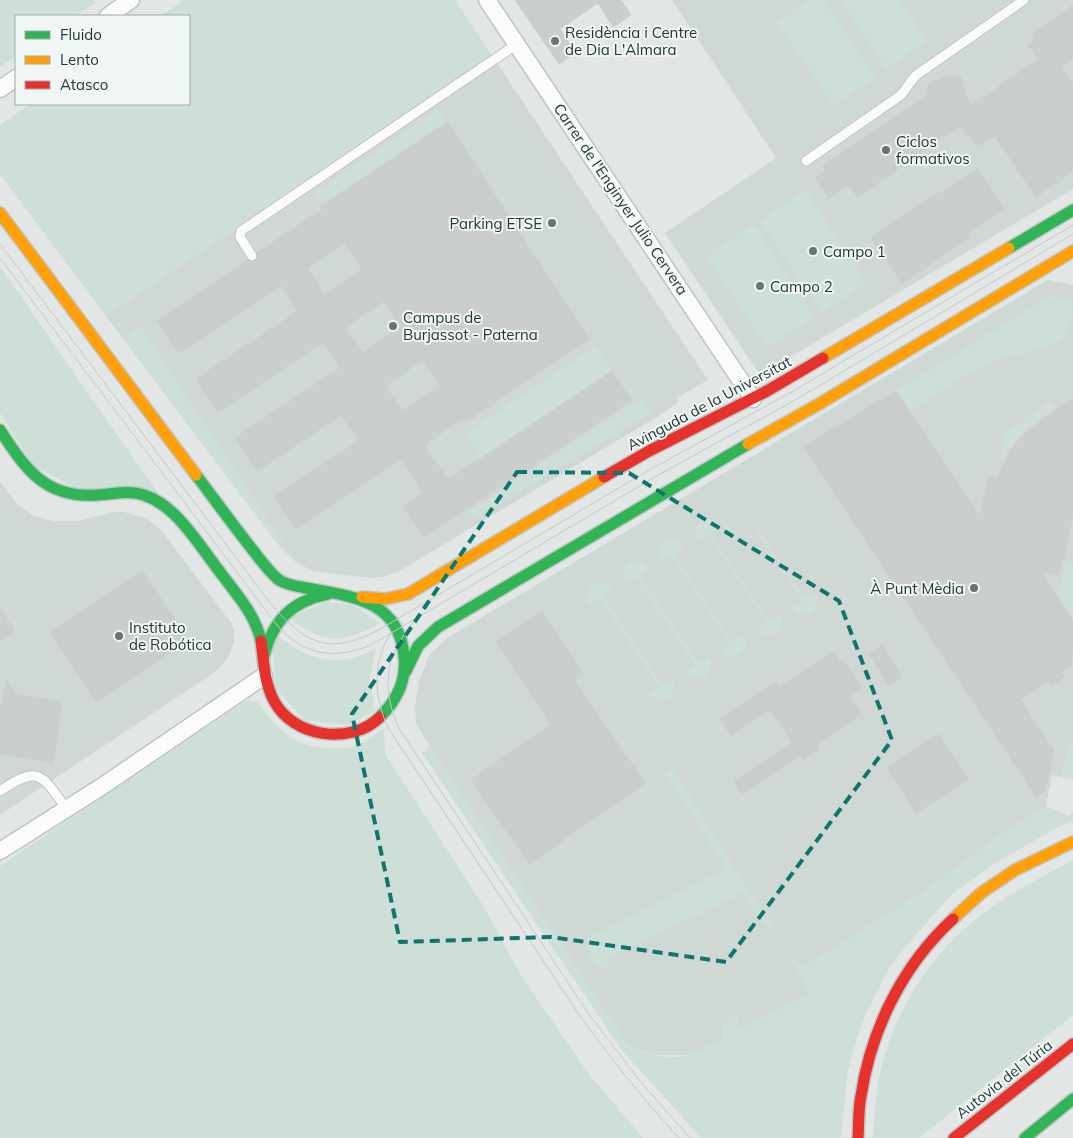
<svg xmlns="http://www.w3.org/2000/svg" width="1073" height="1138" viewBox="0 0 1073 1138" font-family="Mulish,sans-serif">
	<rect width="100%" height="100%" fill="#e2e7e6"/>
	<!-- built -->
	<g fill="#d0d8d6">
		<path d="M672,0H1073V189L760,375L665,233L776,158Z"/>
		<path d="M491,54L708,380L677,398L679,402L657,417L396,573L382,577L369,578L312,571L296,562L281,548L106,316Z"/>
		<path d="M1048,280L1073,285V779L1052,775L1046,806L999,836L927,889L833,1003L687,1055H658L635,1048L626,1042L512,874L416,724L415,706L419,681L429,655L447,638Z"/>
		<path d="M0,482L17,504L34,516L44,519L55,521H77L113,512H124L145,518L154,524L162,531L232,624L234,633V642L228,658L215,672L0,815Z"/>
	</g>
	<!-- green -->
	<g fill="#cddfd6">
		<path d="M0,0H93L95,3L75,16H16V56L0,67Z"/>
		<path d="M184,0H455L491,54L106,316L0,174V125L31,104H189V16H160Z"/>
		<path d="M807,0H824L876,78L833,105L777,23Z"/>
		<path d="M840,0H900L927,41L886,69Z"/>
		<path d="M438,109L447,122L328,201L326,198L319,203L312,194Z"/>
		<path d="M805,190L867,282L822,313L759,221Z"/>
		<path d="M754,224L814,317L767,348L706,256Z"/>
		<path d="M0,266L84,388L159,494L73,487L33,465L0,413Z"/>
		<path d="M1053,296L1064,298L1073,302C1073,318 1073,328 1060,340C1043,354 1020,350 999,359C968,373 939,393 910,411L896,391L1042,301Z"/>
		<path d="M140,325L296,562L281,548L123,337Z"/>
		<path d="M595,346L612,371L481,458L465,433Z"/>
		<path d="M642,398L652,412L474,519L469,512Z"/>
		<path d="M1051,400L1056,407C1034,421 1017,436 1003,458L1002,448L1005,434Z"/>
		<path d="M704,518L715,519L721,525L710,533L769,621L780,615C785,623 781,630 773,635H764L756,630L767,622L708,534L697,540C693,531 695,523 704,518Z"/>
		<path d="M755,524L805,599L816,593C821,602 816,609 809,614H799L792,608L803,601L752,525Z"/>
		<path d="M673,539L678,541L685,547L674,554L733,642L744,636C749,645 744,652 737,657H728L720,651L731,644L672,556L661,562C656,551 660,541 673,539Z"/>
		<path d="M632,561L643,562L649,568L639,576L698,663L709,657C718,674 698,685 684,672L695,665L636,577L626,583C621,574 623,566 632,561Z"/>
		<path d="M1065,561L1073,566V620L1059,598Z"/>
		<path d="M601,582L607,584L613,590L603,597L662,685L672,679L674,683L672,695C663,702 657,702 648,694L659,687L600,599L589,605C584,594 588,584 601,582Z"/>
		<path d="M324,602L351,604L380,623C344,643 322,645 290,618Z"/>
		<path d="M277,635C300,654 323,665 354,658C362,656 369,651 376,648L370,679L375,711L347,725L305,720L275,688L273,645Z"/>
		<path d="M250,701L257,702C264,709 268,717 275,724C282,730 291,738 300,742C314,748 339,751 354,746C366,742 375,735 384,728L385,754L484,907L522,977L588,1073L643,1138H0V866L244,702Z"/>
		<path d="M1069,739L1073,743V779L1061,776Z"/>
		<path d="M430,746L626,1042C644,1053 669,1062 689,1054C700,1050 710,1044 721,1039L723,1025L730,1017H737L739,1028H741L810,994L791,961L792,958L794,959L801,968L927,889L999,836L1046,806L1069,816L1073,813V822L1060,826L994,864L952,894L906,946L889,968L865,1016L855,1044L847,1076L841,1138H701L620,1048L422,753Z"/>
		<path d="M672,768L755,900L777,927L776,930L770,929L753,909L742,893L606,959L611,970H604L591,959L586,948L591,936L727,869L665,773Z"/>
		<path d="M1073,860V1015L919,1138H873C874,1118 875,1098 879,1078C890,1022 925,960 970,924C1001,898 1037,879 1073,860Z"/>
	</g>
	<!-- building -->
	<g fill="#cacecd" stroke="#cbd0cf" fill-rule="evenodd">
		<path d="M515,0H621L631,15L613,27L598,3L560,29L576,53L559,64Z"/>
		<path d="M1073,5V58L1061,66L1073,83V172L1036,197L996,138L994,136L978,146L960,126L857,197L849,185L829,198L815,178L825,170L822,167L929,94L925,89L933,82L942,78L960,75L970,106L1038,60L1028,45L1035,40L1031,34Z"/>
		<path d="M447,122L590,339L465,423L462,419L424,445L448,480L612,371L632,400L424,538L403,507L423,492L401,460L296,530L274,497L359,441L341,415L257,471L235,438L340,368L323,342L218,412L196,379L298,311L281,285L179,353L157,320L247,260L252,262L256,261L258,256L257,253L323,209L321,206ZM345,243L362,269L324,294L307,268ZM384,301L401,327L363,353L345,327ZM423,360L440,386L402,411L385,386Z"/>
		<path d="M977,169L1005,209L968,234L970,237L902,284L871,238L939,192L941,194Z"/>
		<path d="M896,391L980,516L988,477L997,478L1008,455L1021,437L1039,422L1073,398V515L1064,559H1062L1059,575L1041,572L1073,620V653L1071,665L1061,672L1064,677L1051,686L1047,681L1020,699L1054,750L1045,791L1036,797L803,447Z"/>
		<path d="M142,570L189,640L97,702L50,632Z"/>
		<path d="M0,608L15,631L0,641Z"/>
		<path d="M542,611L583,674L574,680L645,783L529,864L471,780L551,725L495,641Z"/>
		<path d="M882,645L902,678L889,686L869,654Z"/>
		<path d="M833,652L840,661L842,659L862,688L850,696L862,714L817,744L820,749L803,760L800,755L742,794L734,781L792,743L770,710L731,736L720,719L776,682L780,687Z"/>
		<path d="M6,680L15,694L62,702L53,763L0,754V712Z"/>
		<path d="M939,734L968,779L916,813L887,768Z"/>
	</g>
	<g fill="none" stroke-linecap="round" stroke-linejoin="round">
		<defs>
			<g id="lane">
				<path d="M806,161L901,95L915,76L1024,0"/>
				<path d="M252,256L240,237L241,231L517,44"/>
				<path d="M0,791C39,764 42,775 66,808"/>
			</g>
			<g id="street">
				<path d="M487,0L753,399"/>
				<path d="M108,16L131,0"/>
				<path d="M0,89L16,78"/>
				<path d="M0,851L101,787L264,676"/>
			</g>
			<g id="fast">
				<path d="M1009,248L1073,210"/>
				<path d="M0,430C26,470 46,499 98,495C114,494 129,490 144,495C156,499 167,507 176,516C190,530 202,548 214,564C231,588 255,612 261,641"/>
				<path d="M196,475C215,500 233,525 252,549C260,559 268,571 279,580C288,586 302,587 312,589C356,597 399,602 404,656C407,681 397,700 380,717"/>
				<path d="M264,656C273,620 292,601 328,594"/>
				<path d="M406,671L418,646L438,627L748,444"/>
				<path d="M1025,1138L1073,1099"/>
			</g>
			<g id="slow">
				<path d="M0,213L196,475"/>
				<path d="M823,358L1009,248"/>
				<path d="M748,444L819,404L1073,251"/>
				<path d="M362,597L385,599L408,594L604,477"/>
				<path d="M953,919L981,893L1015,870L1073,842"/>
			</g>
			<g id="jam">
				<path d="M604,477L649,451L767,391L823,358"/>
				<path d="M261,641C264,662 264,682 274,701C293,737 351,746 380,717"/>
				<path d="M858,1138C859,1124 858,1110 861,1096C871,1029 903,965 953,919"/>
				<path d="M954,1138L1073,1044"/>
			</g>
		</defs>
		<!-- lane casing -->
		<use href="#lane" stroke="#bfc4c3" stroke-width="11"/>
		<!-- street casing -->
		<use href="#street" stroke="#bfc4c3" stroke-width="19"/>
		<!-- fast casing -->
		<use href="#fast" stroke="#bec5c3" stroke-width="14"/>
		<!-- slow casing -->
		<use href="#slow" stroke="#bec5c3" stroke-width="14"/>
		<!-- jam casing -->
		<use href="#jam" stroke="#bec5c3" stroke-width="14"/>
		<!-- lane -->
		<use href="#lane" stroke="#fbfbfb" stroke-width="9"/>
		<!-- street -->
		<use href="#street" stroke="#fbfbfb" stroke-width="16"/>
		<!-- fast -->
		<use href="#fast" stroke="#30b455" stroke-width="11"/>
		<!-- slow -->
		<use href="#slow" stroke="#ff9f0a" stroke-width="11"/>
		<!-- jam -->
		<use href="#jam" stroke="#e5322d" stroke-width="11"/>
		<!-- tram -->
		<g stroke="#c6c9c9" stroke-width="1">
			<path d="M0,244L270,603C307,646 330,656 382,628L651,469L788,394L1073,225"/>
			<path d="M0,258L276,624C303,656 334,660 371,645L660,474L797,399L1073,234"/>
			<path d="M413,623C385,655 381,690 399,728L588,1013L640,1081L690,1138"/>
			<path d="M390,634C372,664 374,696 388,728L577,1012C609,1056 642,1098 679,1138"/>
		</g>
	</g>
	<!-- marked area -->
	<path fill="none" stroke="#0f766e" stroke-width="4" stroke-dasharray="10 6" stroke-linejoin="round" d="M517,472L629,473L839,601L892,740L726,962L551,937L400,942L352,714Z"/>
	<!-- markers -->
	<g fill="#667574" stroke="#f0f6f4" stroke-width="2">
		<circle cx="555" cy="41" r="5"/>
		<circle cx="886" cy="150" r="5"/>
		<circle cx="552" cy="223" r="5"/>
		<circle cx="813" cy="251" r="5"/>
		<circle cx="760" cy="286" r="5"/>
		<circle cx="393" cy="326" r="5"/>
		<circle cx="974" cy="588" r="5"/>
		<circle cx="119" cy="636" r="5"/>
	</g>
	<g text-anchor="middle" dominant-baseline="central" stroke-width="4" stroke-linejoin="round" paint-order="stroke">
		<!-- poi labels -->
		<g font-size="15" fill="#233836" stroke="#f0f6f4" text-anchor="start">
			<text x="565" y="32">Residència i Centre<tspan x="565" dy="17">de Dia L'Almara</tspan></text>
			<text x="896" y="141">Ciclos<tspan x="896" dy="17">formativos</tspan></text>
			<text x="542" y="223" text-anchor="end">Parking ETSE</text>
			<text x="823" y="251">Campo 1</text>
			<text x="770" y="286">Campo 2</text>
			<text x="403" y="317">Campus de<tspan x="403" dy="17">Burjassot - Paterna</tspan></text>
			<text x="964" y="588" text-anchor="end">À Punt Mèdia</text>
			<text x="129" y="627">Instituto<tspan x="129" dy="17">de Robótica</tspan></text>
		</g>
		<!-- street labels -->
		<g font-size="15" fill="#233836" stroke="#f0f6f4">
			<text transform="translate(621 199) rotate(56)">Carrer de l'Enginyer Julio Cervera</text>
			<text transform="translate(709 403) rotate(-28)">Avinguda de la Universitat</text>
			<text transform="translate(1004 1079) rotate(-38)">Autovia del Túria</text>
		</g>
	</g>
	<!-- legend -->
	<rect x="15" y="15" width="175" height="90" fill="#f0f6f4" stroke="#9eaaa8"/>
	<rect x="25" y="31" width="25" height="8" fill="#30b455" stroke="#9eaaa8"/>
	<text x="60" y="40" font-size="15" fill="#233836">Fluido</text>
	<rect x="25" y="56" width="25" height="8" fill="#ff9f0a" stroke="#9eaaa8"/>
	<text x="60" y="65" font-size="15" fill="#233836">Lento</text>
	<rect x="25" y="81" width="25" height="8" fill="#e5322d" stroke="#9eaaa8"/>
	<text x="60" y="90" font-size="15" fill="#233836">Atasco</text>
</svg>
